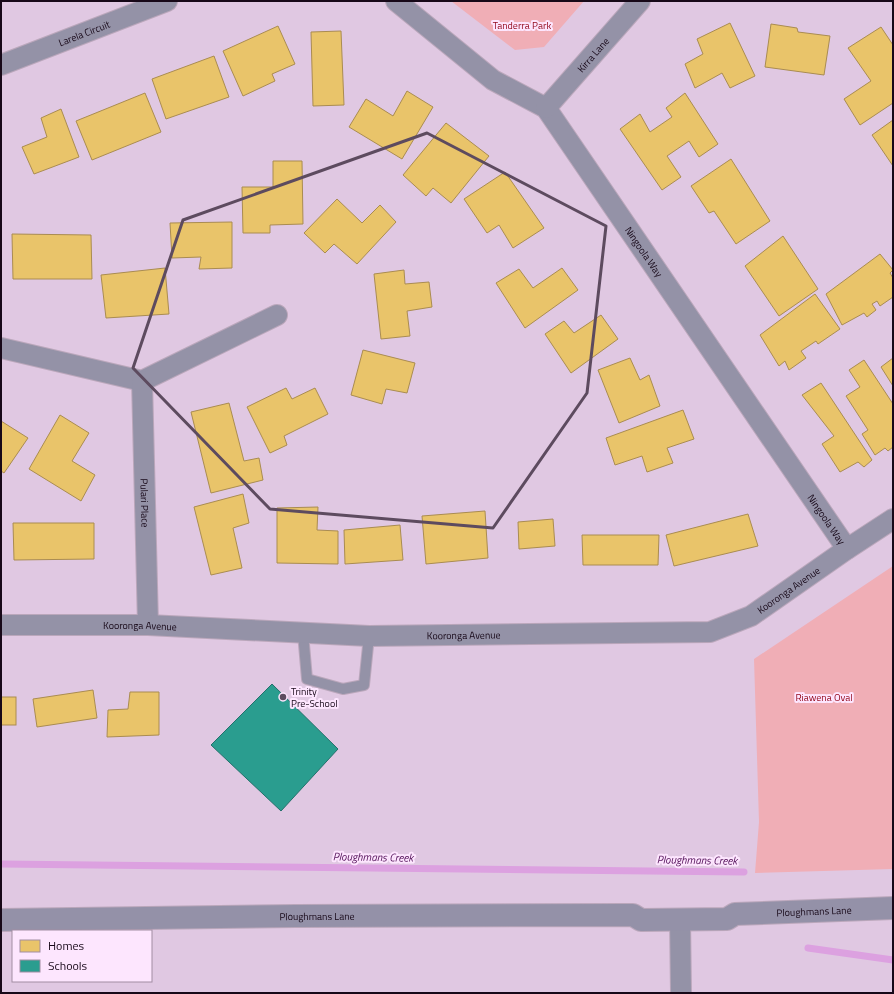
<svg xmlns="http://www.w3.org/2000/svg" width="894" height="994" viewBox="0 0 894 994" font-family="'Titillium Web',sans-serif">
	<rect width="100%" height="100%" fill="#e0c8e2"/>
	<!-- green -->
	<g fill="#f0aeb6">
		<path d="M451,1H584L544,47L515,50Z"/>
		<path d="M893,566V869L755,873L759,822L754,659Z"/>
	</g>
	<!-- homes -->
	<g fill="#e9c46a" stroke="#aa8c51">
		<path d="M730,23L755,76L730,88L722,73L695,88L685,64L703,54L697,39Z"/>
		<path d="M771,24L797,28L798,32L830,36L824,75L765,67Z"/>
		<path d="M278,26L295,64L272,74L275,81L243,96L223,51Z"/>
		<path d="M881,27L893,45V103L860,125L844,99L871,81L848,48Z"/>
		<path d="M341,31L344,105L313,106L311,32Z"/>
		<path d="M214,56L229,97L166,119L152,79Z"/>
		<path d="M407,91L433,107L402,159L349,127L366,99L393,116Z"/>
		<path d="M145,93L161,132L92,160L76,121Z"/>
		<path d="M685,93L718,144L699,157L689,141L667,156L681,177L662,190L620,129L640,114L650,132L672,117L666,108Z"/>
		<path d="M61,109L79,157L34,174L22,147L47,137L41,118Z"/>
		<path d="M893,120V166L872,135Z"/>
		<path d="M446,123L489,156L451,203L433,188L426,196L403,175Z"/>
		<path d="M731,159L770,221L736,244L714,211L709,213L691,186Z"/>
		<path d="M273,161H302L303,224L270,225V233H243L242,187H273Z"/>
		<path d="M505,172L544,228L513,248L499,225L487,233L464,199Z"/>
		<path d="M337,199L362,223L380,205L396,222L357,264L334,244L325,253L304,233Z"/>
		<path d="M232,222V268L199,269L201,257L172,258L170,223Z"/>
		<path d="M12,234L91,235L92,279H13Z"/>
		<path d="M783,236L818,289L779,316L745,266Z"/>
		<path d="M880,254L893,270L890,273L893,278V297L880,306L877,301L872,304L876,310L867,317L864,313L842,325L826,294Z"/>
		<path d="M165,268L169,314L106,318L101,275Z"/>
		<path d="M562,268L578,290L525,328L496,283L519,269L533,288Z"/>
		<path d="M404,270L405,284L429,282L432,307L407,311L410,336L381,339L374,274Z"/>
		<path d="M815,294L840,329L818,344L816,341L801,351L806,358L789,370L785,361L779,366L760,335Z"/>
		<path d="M601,315L618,339L571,373L545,334L564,321L574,333Z"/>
		<path d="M363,350L415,363L407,393L386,389L382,404L351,395Z"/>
		<path d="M630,358L640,380L649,375L660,406L619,423L598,370Z"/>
		<path d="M893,358V386L881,367Z"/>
		<path d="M864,360L893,404V447L888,451L885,448L875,455L862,434L868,430L846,396L860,387L849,370Z"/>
		<path d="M821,383L872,460L864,467L858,462L840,472L822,444L834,436L802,395Z"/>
		<path d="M286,388L292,399L315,388L328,414L284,436L287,445L270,453L247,407Z"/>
		<path d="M229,403L244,461L259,458L263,480L211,493L191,412Z"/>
		<path d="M683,410L694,439L667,448L673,463L647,472L642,456L615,465L606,438Z"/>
		<path d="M60,415L89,433L72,461L95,475L81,501L29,469Z"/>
		<path d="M1,421L28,438L4,473L1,471Z"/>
		<path d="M243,494L249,523L233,528L242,568L211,575L194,507Z"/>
		<path d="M318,507L317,530L338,531V564L277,563V508Z"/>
		<path d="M485,511L488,558L426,564L422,516Z"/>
		<path d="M748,514L758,546L674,566L666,535Z"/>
		<path d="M553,519L555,546L519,549L518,522Z"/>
		<path d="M13,523H94V559L14,560Z"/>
		<path d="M400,525L403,560L345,564L344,530Z"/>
		<path d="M582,535H659L658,565H583Z"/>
		<path d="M93,690L97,718L37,727L33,699Z"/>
		<path d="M130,692H159V735L107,737L108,710L128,709Z"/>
		<rect x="1" y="697" width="15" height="28"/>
	</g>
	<!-- schools -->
	<path fill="#2a9d8f" stroke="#24706b" d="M272,684L338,749L281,811L211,745Z"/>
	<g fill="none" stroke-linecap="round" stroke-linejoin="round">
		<!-- stream -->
		<g stroke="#dca1e0" stroke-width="7">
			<path d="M1,864L744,872"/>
			<path d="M808,948L893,960"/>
		</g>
		<defs>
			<path id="lane" d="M303,633L307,679L343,689L364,685L369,636"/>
			<g id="street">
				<path id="s1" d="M396,1L493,80L546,108L847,549"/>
				<path id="s2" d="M1,65L167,1"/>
				<path id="s3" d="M546,108L640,1"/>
				<path d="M1,348L142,381L277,315"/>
				<path id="s4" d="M142,381L148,625"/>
				<path id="s5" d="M1,625H148L369,636L710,632L751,616L847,549L893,519"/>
				<path d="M680,919L681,993"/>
			</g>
			<g id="secondary">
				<path id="s6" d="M1,920L296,916L633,915L641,920L727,919L735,914L893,908"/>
			</g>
		</defs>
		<!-- lane casing -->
		<use href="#lane" stroke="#baa7bb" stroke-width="12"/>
		<!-- street casing -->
		<use href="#street" stroke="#baa7bb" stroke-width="22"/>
		<!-- secondary casing -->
		<use href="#secondary" stroke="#baa7bb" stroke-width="24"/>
		<!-- lane -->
		<use href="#lane" stroke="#9492a7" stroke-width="10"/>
		<!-- street -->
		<use href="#street" stroke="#9492a7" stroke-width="20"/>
		<!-- secondary -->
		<use href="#secondary" stroke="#9491a8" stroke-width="22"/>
	</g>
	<!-- marked area -->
	<path fill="none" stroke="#5d4b5f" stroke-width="3" stroke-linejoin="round" d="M427,133L606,226L587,393L493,528L270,509L133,368L183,220Z"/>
	<!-- markers -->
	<circle fill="#5d4b5f" stroke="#fde6fe" stroke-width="1.5" cx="283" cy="697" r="4"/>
	<g text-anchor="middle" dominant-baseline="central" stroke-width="4" stroke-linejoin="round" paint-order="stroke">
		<!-- park labels -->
		<g font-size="10" fill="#910518" stroke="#fde6fe">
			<text x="522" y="25">Tanderra Park</text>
			<text x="824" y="697">Riawena Oval</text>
		</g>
		<!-- street labels -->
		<g font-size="10" fill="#170818" stroke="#fde6fe">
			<text stroke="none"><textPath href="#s2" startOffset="89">Larela Circuit</textPath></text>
			<text stroke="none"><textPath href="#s3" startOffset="71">Kirra Lane</textPath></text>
			<text stroke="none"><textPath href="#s1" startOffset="359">Ningoola Way</textPath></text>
			<text stroke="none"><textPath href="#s4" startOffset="122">Pulari Place</textPath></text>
			<text stroke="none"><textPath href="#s1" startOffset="683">Ningoola Way</textPath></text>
			<text stroke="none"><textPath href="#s5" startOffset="799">Kooronga Avenue</textPath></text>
			<text stroke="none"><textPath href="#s5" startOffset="139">Kooronga Avenue</textPath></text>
			<text stroke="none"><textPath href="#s5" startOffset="463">Kooronga Avenue</textPath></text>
			<text stroke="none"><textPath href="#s6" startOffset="816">Ploughmans Lane</textPath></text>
			<text stroke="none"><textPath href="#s6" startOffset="316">Ploughmans Lane</textPath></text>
		</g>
		<!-- poi labels -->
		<g font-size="10" fill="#170818" stroke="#fde6fe" text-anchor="start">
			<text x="291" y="691">Trinity<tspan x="291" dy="12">Pre-School</tspan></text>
		</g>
		<!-- water labels -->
		<g font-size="11" font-style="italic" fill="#54125a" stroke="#fde6fe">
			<text transform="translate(373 857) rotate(1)">Ploughmans Creek</text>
			<text transform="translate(697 860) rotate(1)">Ploughmans Creek</text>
		</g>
	</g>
	<!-- border -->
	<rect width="894" height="994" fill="none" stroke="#170818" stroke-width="4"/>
	<!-- legend -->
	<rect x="12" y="930" width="140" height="52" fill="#fde6fe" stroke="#a18da2"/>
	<rect x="20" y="940" width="20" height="12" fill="#e9c46a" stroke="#a18da2"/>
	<text x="48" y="950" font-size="12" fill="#170818">Homes</text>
	<rect x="20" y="960" width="20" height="12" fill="#2a9d8f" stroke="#a18da2"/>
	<text x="48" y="970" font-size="12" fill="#170818">Schools</text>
</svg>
